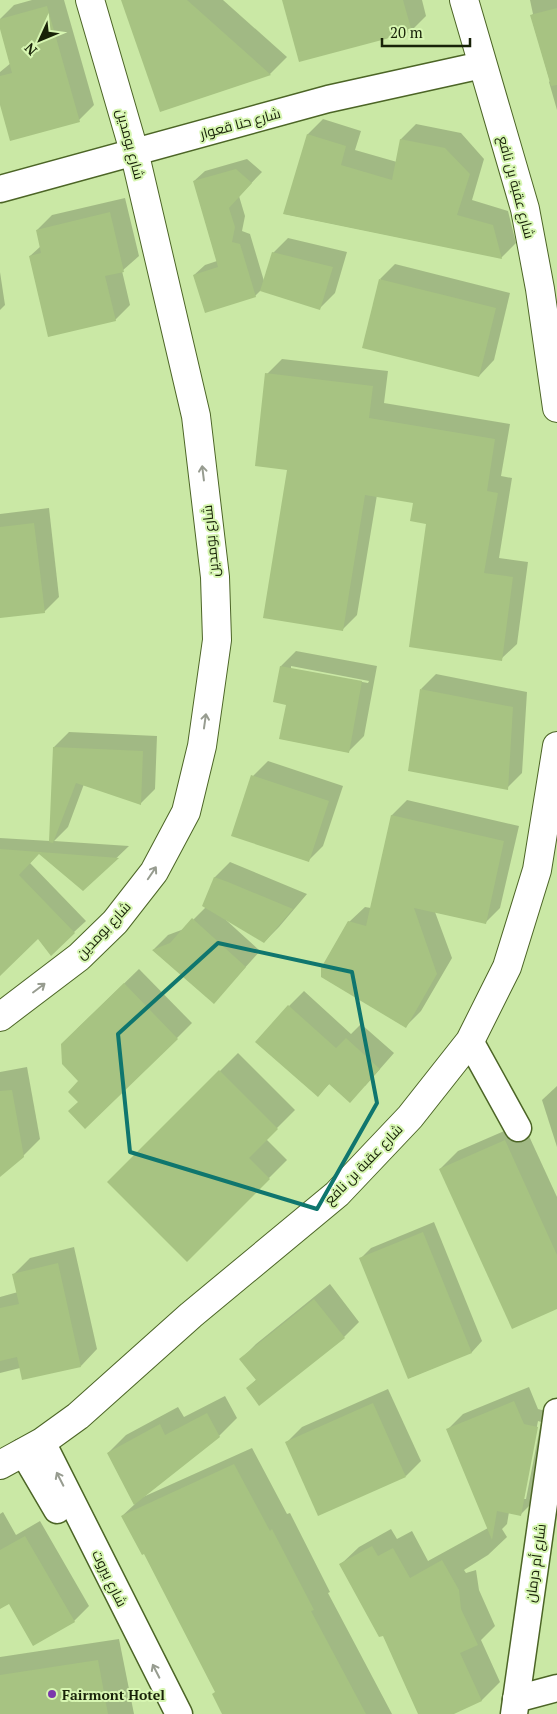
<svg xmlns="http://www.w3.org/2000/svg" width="557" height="1714" viewBox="0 0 557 1714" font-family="'PT Serif',Cairo,serif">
	<rect width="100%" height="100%" fill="#cae8a5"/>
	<!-- shadow -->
	<g fill="#0003" fill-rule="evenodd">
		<path d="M32,0H64L94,105L79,120L0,100V72L11,63L0,25V19L14,5Z"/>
		<path d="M123,0H223L287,57L270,74L161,111Z"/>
		<path d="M284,0H422L426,16L411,31Z"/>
		<path d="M530,0H557V110L549,82L550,81L531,16L533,14Z"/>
		<path d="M323,119L361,131L355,150L397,162L401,139L416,124L461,133L484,159L472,200L508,211L516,243L501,258L285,214L308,134Z"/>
		<path d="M247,159L262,172L239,196L245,216L242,231L250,234L264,281L273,253L288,238L347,252L335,293L320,308L261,290L255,296L194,275L205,265L217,261L194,181L205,171Z"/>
		<path d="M125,198L139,256L122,271L130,305L115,320L30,256L41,246L37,230L52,215Z"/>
		<path d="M395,264L510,293L494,360L479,376L380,279Z"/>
		<path d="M0,272L5,305L0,310Z"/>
		<path d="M282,359L388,371L384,403L510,424L501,476L512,478L499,558L528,562L517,644L501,659L414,502L377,495L357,615L342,630L288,469L267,374Z"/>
		<path d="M49,508L59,597L44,612L0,617V514Z"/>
		<path d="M296,651L377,666L364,736L349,751L287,704L281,666ZM291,666L369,681L368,683L291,669Z"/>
		<path d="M436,674L527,692L522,773L507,788L421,689Z"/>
		<path d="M69,732L157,736L155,789L140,804L84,784L68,827L54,841L129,846L83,890L40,852L30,863L86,921L74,932L38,937L0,972V838L50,841L54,747Z"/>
		<path d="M268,761L343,786L323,846L308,861L253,776Z"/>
		<path d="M407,800L519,826L500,908L485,923L435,912L452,958L421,1011L406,1026L349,922L365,907L371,908L392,815Z"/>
		<path d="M230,862L307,894L279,927L264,942L227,919L226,920L260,951L214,1002L153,950L168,935L184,929L206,907L215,877Z"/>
		<path d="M139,969L192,1023L177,1038L80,1081L77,1029Z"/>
		<path d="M304,991L351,1034L361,1024L394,1053L365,1086L330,1083L318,1095L289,1006Z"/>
		<path d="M238,1053L295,1110L266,1139L287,1160L187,1260L109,1182Z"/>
		<path d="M27,1067L40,1139L23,1156L0,1161V1072Z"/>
		<path d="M557,1086V1147L542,1100Z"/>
		<path d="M523,1123L557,1197V1308L440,1169L458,1151Z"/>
		<path d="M434,1222L482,1341L472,1352L409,1378L361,1258L371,1248Z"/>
		<path d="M74,1247L97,1349L81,1366L20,1368L0,1373V1297L18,1292L14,1274L30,1258Z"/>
		<path d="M330,1284L359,1322L344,1337L260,1404L247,1388L257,1379L241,1359L256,1344Z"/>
		<path d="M529,1387L538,1409L553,1413L536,1499L521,1514L509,1512L507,1524L502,1529L507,1537L488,1555L464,1570L466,1573L476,1570L479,1590L495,1626L481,1640L500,1682L482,1700L451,1714H420L383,1634L340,1565L359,1547L391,1529L397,1539L412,1531L428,1561L488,1528L448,1429L463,1414ZM538,1421L541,1422L526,1499H523Z"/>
		<path d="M388,1389L421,1461L406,1476L287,1442L302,1427Z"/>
		<path d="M225,1396L237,1418L219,1436L143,1497L252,1448L287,1514L290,1513L330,1592L328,1593L392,1714H224L216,1691L145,1552L122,1516L135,1504L108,1453L126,1435L178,1407L184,1417Z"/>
		<path d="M3,1512L16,1535L40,1521L89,1606L74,1621L9,1602L0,1608V1514Z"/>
		<path d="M119,1639L134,1714H0V1657Z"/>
	</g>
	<!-- building -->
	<g fill="#a7c382">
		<path d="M121,0H187L271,75L160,112Z"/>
		<path d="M282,0H403L412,32L299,62Z"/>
		<path d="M47,6L80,122L10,141L0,105V76L12,73L0,29V19Z"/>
		<path d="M557,8V85L551,86L530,15Z"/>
		<path d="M307,134L346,146L341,165L392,180L400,139L445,148L470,174L457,215L493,225L502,259L283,214Z"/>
		<path d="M236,169L252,183L229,208L235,227L232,242L240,244L256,297L205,313L193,275L218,267L193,181Z"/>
		<path d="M110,212L124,272L105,276L116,321L48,337L29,256L41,253L36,230Z"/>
		<path d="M272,252L333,267L320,310L260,291Z"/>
		<path d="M379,279L496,308L479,377L362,348Z"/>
		<path d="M265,373L373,386L369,418L495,439L487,491L498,493L484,573L513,577L502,661L409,647L426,524L410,521L413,503L365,495L343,631L263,618L287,470L255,466Z"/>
		<path d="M34,523L45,613L0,618V527Z"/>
		<path d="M280,666L362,681L349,753L279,739L286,705L273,702Z"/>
		<path d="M420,689L513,707L508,790L408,771Z"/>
		<path d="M53,747L143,751L141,805L76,783L53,843L49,842Z"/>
		<path d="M251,775L329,801L309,862L231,836Z"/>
		<path d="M391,815L504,841L486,924L414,908L437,974L406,1028L321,977V968L348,921L366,926Z"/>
		<path d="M0,849L119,858L83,891L39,854L19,875L75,933L51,956L38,939L0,976Z"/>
		<path d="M214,877L228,882L293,909L264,943L202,906Z"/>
		<path d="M192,918L246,967L214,1004L152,950L170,943Z"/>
		<path d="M124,983L178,1039L85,1129L68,1111L78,1102L68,1092L78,1081L62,1064L61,1044Z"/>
		<path d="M288,1005L336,1048L346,1038L380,1069L350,1103L329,1084L318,1097L255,1042Z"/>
		<path d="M219,1070L278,1129L249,1158L270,1179L187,1262L107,1182Z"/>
		<path d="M12,1090L24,1157L0,1177V1091Z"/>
		<path d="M505,1140L557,1255V1309L512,1329L439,1169Z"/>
		<path d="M423,1232L472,1353L408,1379L359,1258Z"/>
		<path d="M58,1263L81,1367L22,1380L17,1357L0,1361V1308L19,1304L12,1274Z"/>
		<path d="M314,1299L345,1338L259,1406L246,1388L256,1380L239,1359Z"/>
		<path d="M514,1401L524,1424L538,1427L521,1516L497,1511L492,1540L446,1429Z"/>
		<path d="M373,1403L406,1477L318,1516L285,1442Z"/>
		<path d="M207,1413L220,1437L134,1505L107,1453L160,1424L165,1435Z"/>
		<path d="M234,1464L270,1531L272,1529L314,1610L311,1611L366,1714H222L212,1694L215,1692L144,1554L142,1555L121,1516Z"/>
		<path d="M25,1536L75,1622L33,1646L9,1604L0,1609V1550Z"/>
		<path d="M372,1546L378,1556L393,1548L410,1578L442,1560L459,1590L461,1609L478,1645L460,1653L482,1701L454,1714H418L383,1636L379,1637L339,1564Z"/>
		<path d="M98,1660L108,1714H0V1675Z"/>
	</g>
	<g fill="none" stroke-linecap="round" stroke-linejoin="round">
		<defs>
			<g id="street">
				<path d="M0,189L328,99L482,65"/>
				<path d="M470,1041L518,1128"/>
				<path d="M42,1442L179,1714"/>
				<path d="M23,1452L57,1510"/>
				<path d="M516,1699L557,1688"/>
				<path d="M514,1714L557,1412"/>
			</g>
			<g id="secondary">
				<path d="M464,0L525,209L540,289L557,408"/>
				<path d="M0,1017L79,957L115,922L154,872L186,812L202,746L217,640L215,577L196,416L134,151L90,0"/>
				<path d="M0,1465L42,1442L78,1416L191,1315L337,1194L410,1117L470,1041L507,967L537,870L557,746"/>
			</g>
		</defs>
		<!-- street casing -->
		<use href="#street" stroke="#4c6526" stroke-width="29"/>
		<!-- secondary casing -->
		<use href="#secondary" stroke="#4c6526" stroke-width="30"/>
		<!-- street -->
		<use href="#street" stroke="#fff" stroke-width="26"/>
		<!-- secondary -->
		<use href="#secondary" stroke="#fff" stroke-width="28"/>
	</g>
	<!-- one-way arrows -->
	<defs><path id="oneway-shaft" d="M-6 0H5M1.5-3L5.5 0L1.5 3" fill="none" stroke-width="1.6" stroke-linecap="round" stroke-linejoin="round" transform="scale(1.25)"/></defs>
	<g stroke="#979c90">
		<use href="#oneway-shaft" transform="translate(203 473) rotate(-97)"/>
		<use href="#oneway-shaft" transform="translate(205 721) rotate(-82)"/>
		<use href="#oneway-shaft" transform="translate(152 873) rotate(-56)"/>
		<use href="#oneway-shaft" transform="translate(39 988) rotate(-37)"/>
		<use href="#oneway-shaft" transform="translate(60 1479) rotate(-117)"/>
		<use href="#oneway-shaft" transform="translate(156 1671) rotate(-117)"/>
	</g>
	<!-- marked area -->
	<path fill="none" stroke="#0f766e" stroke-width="4" stroke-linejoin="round" d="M218,943L352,972L377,1103L317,1209L130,1152L118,1034Z"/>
	<!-- markers -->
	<circle fill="#7b38ac" stroke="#d7f6b2" stroke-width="2" cx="52" cy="1694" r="5"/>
	<g text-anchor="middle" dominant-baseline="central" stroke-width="4" stroke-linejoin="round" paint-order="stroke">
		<!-- street labels -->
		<g font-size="14" fill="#182208" stroke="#d7f6b2">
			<text transform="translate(240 123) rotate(-15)">شارع حنا قعوار</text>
			<text transform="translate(131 144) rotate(75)">شارع بومدين</text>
			<text transform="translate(517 187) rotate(75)">شارع عقبة بن نافع</text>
			<text transform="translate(210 541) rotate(-96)">شارع بومدين</text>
			<text transform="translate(103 930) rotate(-47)">شارع بومدين</text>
			<text transform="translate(363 1164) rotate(-46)">شارع عقبة بن نافع</text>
			<text transform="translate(535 1563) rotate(-82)">شارع أم درمان</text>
			<text transform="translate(110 1578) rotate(64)">شارع بيروت</text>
		</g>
		<!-- poi labels -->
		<g font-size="14" font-weight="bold" fill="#182208" stroke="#d7f6b2" text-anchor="start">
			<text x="62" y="1694">Fairmont Hotel</text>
		</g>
	</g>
	<!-- north arrow -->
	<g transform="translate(40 40) rotate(226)" stroke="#d7f6b2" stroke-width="4" paint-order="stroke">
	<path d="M0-4L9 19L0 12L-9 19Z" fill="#182208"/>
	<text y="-8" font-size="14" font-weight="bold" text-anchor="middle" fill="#182208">N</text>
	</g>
	<!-- scale -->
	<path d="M382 38v8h88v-8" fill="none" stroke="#182208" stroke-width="2.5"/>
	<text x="390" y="38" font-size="15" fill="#182208" stroke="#d7f6b2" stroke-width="4" paint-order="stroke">20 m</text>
</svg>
